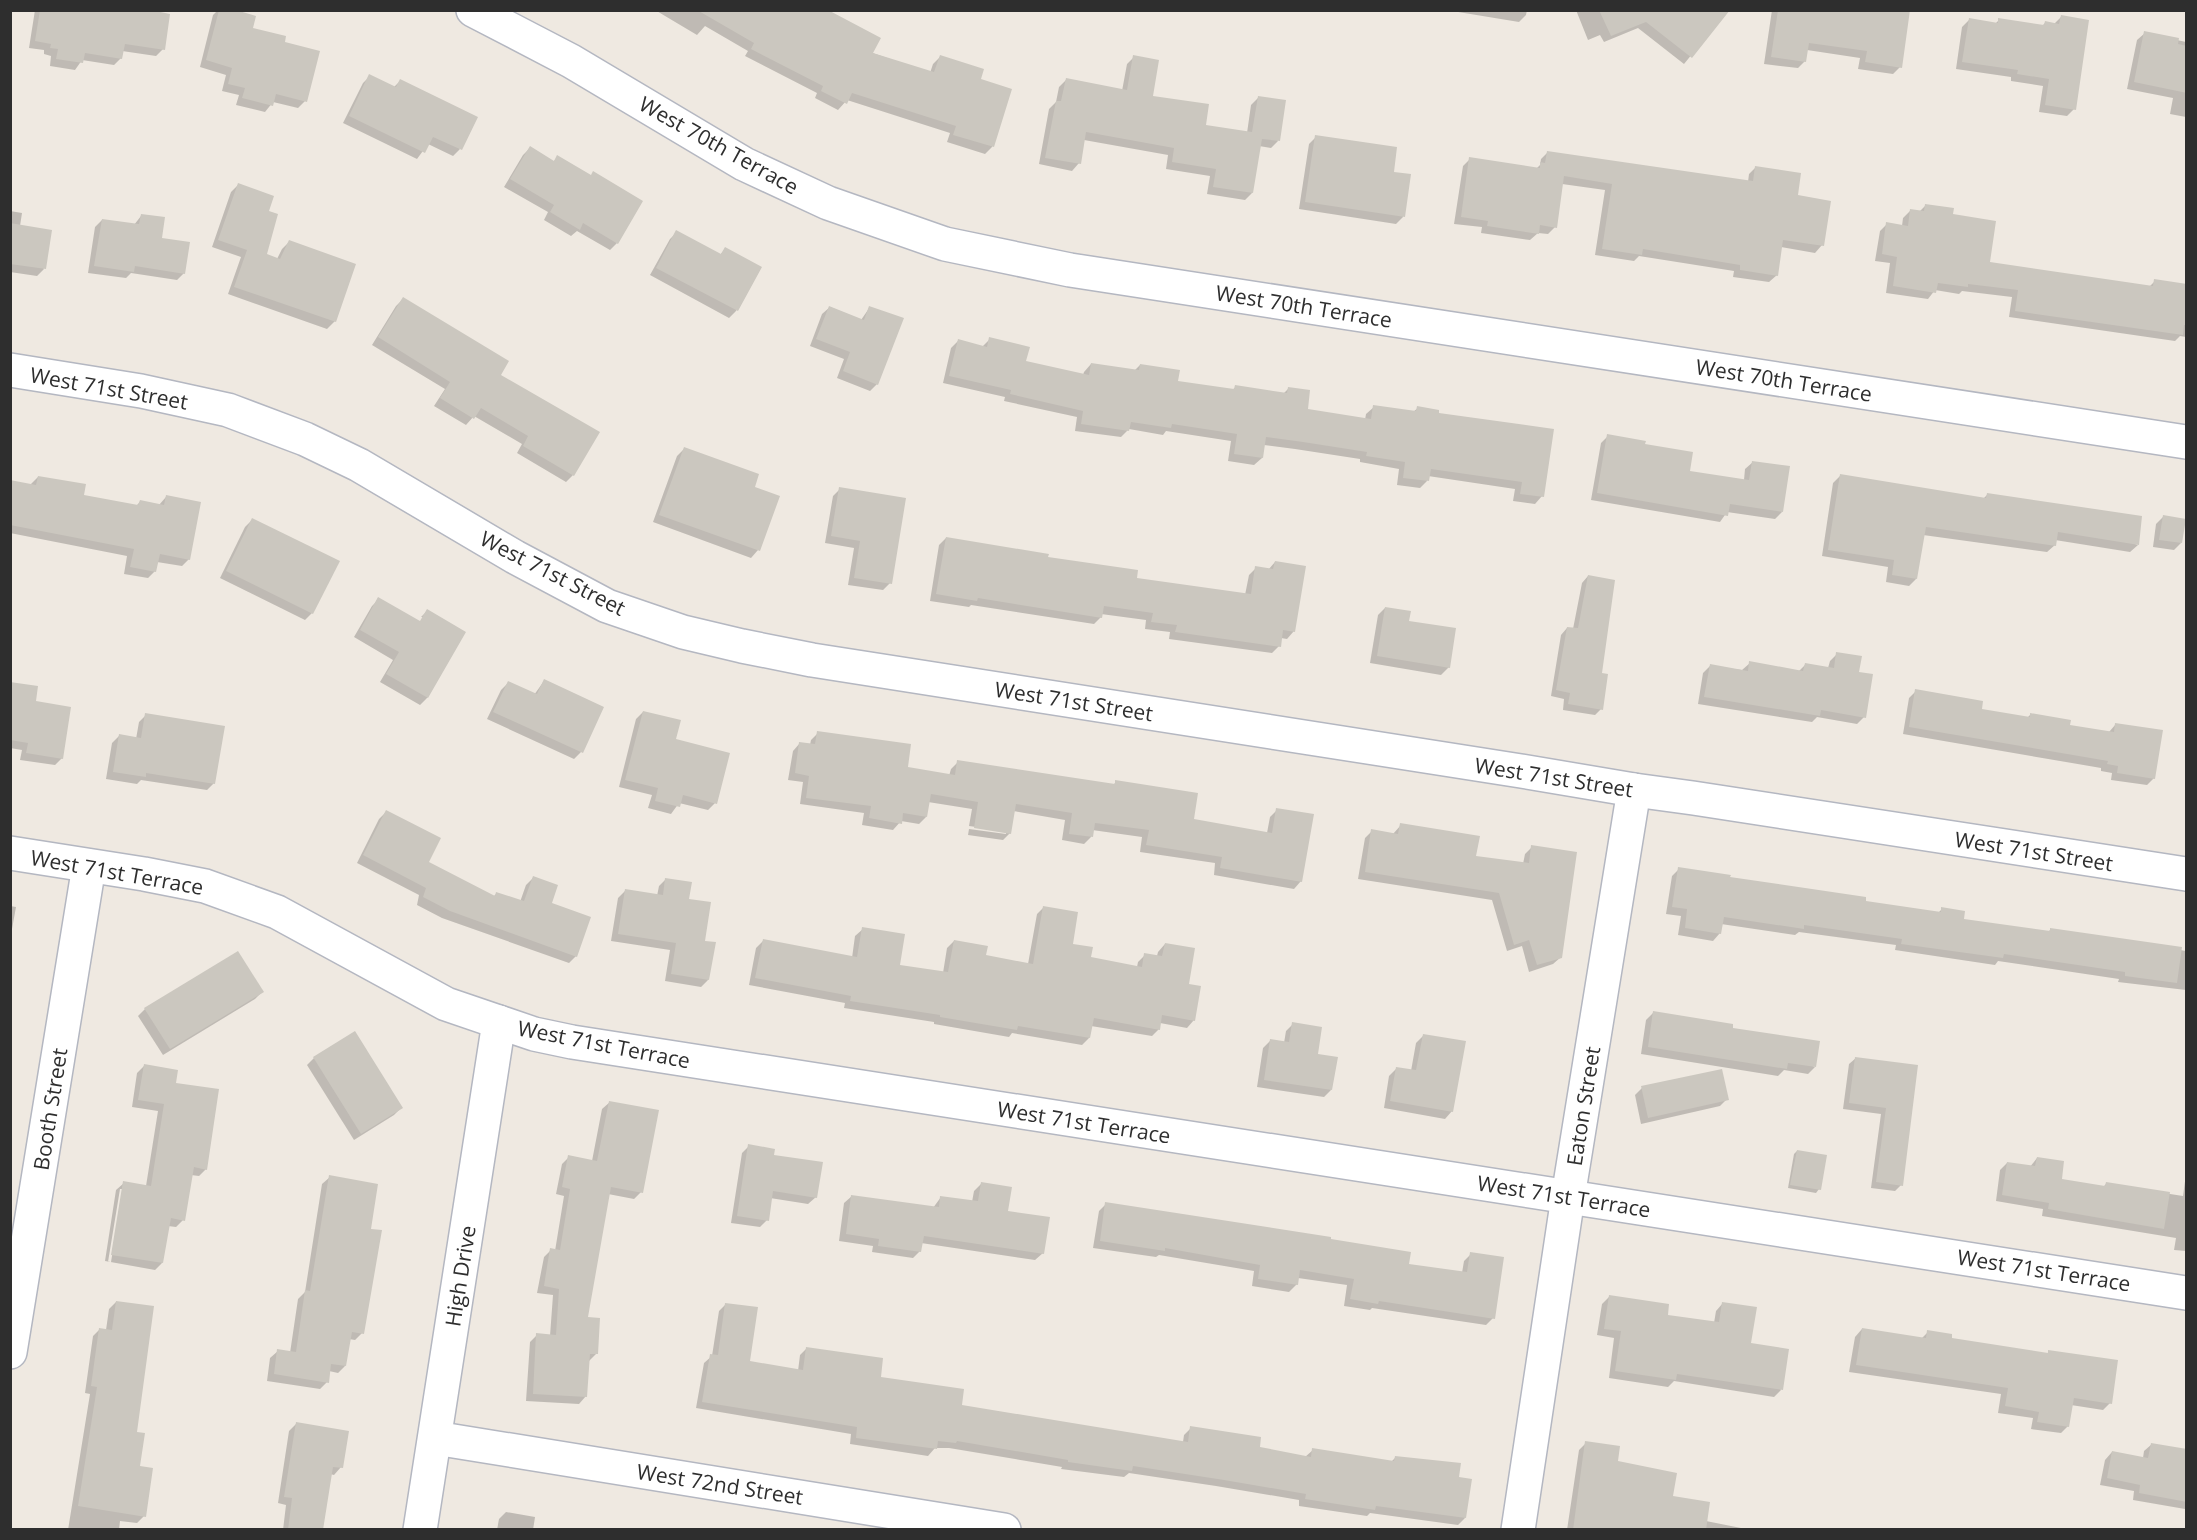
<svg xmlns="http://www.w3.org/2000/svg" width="2197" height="1540" viewBox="0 0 2197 1540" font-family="'Open Sans',sans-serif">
	<rect width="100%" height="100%" fill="#efe9e1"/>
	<!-- shadow -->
	<g fill="#0003" fill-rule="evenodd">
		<path d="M35,10H142L163,49L156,56L122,51L121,58L114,65L82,60L75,70L50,66L51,56L44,54V50L29,48Z"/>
		<path d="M218,10H230L251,29L283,43L305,101L298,108L273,102L265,112L236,105L239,95L222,91L226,75L200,67L213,15Z"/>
		<path d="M655,10H749L930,73L933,64L940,57L979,80L1010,90L992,147L985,154L947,142L950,133L847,100L838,110L815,98L817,93L745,56L748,51L705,26L697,35Z"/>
		<path d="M1446,10H1527L1526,15L1519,22Z"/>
		<path d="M1576,10H1728L1684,64L1638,28L1604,42L1600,35L1588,40Z"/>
		<path d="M1772,10H1908L1900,67L1893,74L1858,69L1860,58L1807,50L1805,61L1798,68L1764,64Z"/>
		<path d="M2061,17L2074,109L2067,116L2039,112L2043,86L2011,81V77L1956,69L1962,27L1969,20L1995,24L1999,20L2042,26L2045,23L2054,24Z"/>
		<path d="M2145,33L2186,42V117L2170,114L2173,98L2127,89L2137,40Z"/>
		<path d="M1134,57L1151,97L1204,126L1247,133L1251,105L1259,97L1278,141L1271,148L1259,146L1252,193L1245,200L1207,194L1210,176L1166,169L1168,155L1084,140L1079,163L1072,171L1039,164L1049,109L1056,102L1059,87L1066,80L1122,91L1127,64Z"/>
		<path d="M370,76L393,88L400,81L460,149L453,156L428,144L417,159L343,123L363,83Z"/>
		<path d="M1316,137L1392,173L1403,217L1396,224L1299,209L1309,144Z"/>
		<path d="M530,148L553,162L558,157L617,243L610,250L577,231L571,236L544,220L548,212L504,187L523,155Z"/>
		<path d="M1548,152L1748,182L1749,174L1756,167L1796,197L1822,245L1815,253L1781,247L1777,275L1769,282L1733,277L1734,271L1639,256L1634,261L1595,255L1605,190L1562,184L1555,227L1548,234L1538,233L1530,240L1481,233L1482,227L1454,224L1463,166L1470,159L1536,169L1540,165L1541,159Z"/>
		<path d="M238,185L267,212L265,255L277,259L282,249L289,242L335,321L327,329L228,294L241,257L212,247L231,192Z"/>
		<path d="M1926,205L1951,216L1988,264L2149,287L2155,281L2186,285V337L2180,336L2175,341L2009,317L2012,297L1962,291L1959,294L1935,290L1928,299L1886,293L1890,263L1875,261L1880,231L1887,224L1902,226L1903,218L1910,211L1919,212Z"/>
		<path d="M10,211L22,213L20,226L44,269L37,276L10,272Z"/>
		<path d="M141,216L184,273L177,280L131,273L126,278L88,273L95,227L102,220L134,225Z"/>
		<path d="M677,232L720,255L725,249L760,268L736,311L729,318L650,275L670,239Z"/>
		<path d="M403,299L499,375L598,433L573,475L566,482L517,453L522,444L474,416L466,425L434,406L445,389L372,345L396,306Z"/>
		<path d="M830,307L861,320L870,307L877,384L870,391L837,378L844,359L810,346L822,314Z"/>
		<path d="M990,339L1024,362L1083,375L1084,372L1091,364L1134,371L1140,365L1177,382L1232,390L1236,387L1283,394L1288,389L1306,410L1365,420L1366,414L1374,407L1413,412L1418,408L1437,414L1542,496L1535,504L1513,501L1515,489L1428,476L1427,481L1420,488L1397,485L1399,469L1360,462V459L1295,449L1264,445L1262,458L1254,465L1228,461L1231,441L1166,431L1163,435L1129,429L1121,437L1075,431L1077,417L1004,401L1005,397L943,383L951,348L958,341L982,347Z"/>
		<path d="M1608,436L1643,445L1689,472L1744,480L1745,469L1753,462L1782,512L1775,519L1727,512L1720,522L1591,500L1601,443Z"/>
		<path d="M684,449L753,488L778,497L758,550L751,558L653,522L677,456Z"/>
		<path d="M1840,476L1983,499L1987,495L2138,545L2130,552L2055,540V545L2047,552L1923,535L1916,579L1909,586L1886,582L1888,567L1822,556L1833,483Z"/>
		<path d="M38,477L82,496L136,506L140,502L159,505L166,497L189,559L182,566L157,562L155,571L148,578L124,574L127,556L10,533V482L30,485Z"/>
		<path d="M840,489L890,583L883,590L848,585L854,548L825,543L833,496Z"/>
		<path d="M2163,517L2181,543L2174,550L2153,547L2156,524Z"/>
		<path d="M252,520L312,613L305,620L220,578L245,527Z"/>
		<path d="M946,538L1047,558L1136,579L1245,595L1249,575L1256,568L1268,570L1275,562L1294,631L1287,639L1281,638L1279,646L1272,653L1169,639L1170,632L1145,629L1146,620L1101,614V617L1094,624L971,605L969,607L930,601L939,545Z"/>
		<path d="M1588,576L1600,674L1601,709L1595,715L1563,710L1564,699L1551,696L1561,635L1567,628L1573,629L1582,583Z"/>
		<path d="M379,599L418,628L424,617H421L427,611L464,633L427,698L420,705L380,682L393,660L354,637L372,606Z"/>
		<path d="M1385,608L1408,622L1449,667L1441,675L1370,663L1378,615Z"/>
		<path d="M1837,654L1857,673L1864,717L1857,724L1817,717L1812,722L1698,704L1703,673L1710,666L1742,670L1750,663L1798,672L1805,665L1828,668L1830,661Z"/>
		<path d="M544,681L602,708L581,752L574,759L487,719L501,690L508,683L534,695Z"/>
		<path d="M10,684L34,703L62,758L55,765L20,760L22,750L10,748Z"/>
		<path d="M1916,691L1980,710L2027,718L2031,714L2068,726L2109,732L2116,724L2154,778L2147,785L2111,780L2112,773L2101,771V768L1903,734L1909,698Z"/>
		<path d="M643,712L675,740L715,803L708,810L679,803L671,814L648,808L652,795L619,787L636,719Z"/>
		<path d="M146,715L214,783L207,790L141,780L137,784L106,779L112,743L119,736L136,739L139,722Z"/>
		<path d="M818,733L906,769L949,776L951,769L958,762L1113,785L1116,782L1192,820L1267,833L1270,817L1277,810L1301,881L1294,889L1214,875L1215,863L1140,852L1142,837L1092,830L1091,837L1084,844L1062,840L1065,820L1013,811L1010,833L1003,840L968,835L969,829L1006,834V831L969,826L972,809L928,802L926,817L919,824L901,821L893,830L862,825L864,813L800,804L803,782L788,780L793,751L800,743L810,745L811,740Z"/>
		<path d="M386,812L427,863L493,897L497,893L520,902L526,885L533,878L550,904L576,956L569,963L442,918L417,905L419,895L357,863L379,819Z"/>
		<path d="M1401,825L1475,857L1523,864L1525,854L1532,847L1561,957L1553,964L1529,972L1522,946L1507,951L1492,900L1358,879L1365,838L1372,831L1393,834Z"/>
		<path d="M1679,869L1865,903L1938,913L1942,909L1962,920L2048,932L2051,929L2186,951V990L2118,982L2119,979L1998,961L1995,965L1895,950L1896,945L1799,932L1795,935L1721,924L1720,933L1713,941L1678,935L1681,916L1666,914L1672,876Z"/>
		<path d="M666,879L687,900L704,942L708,980L701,987L665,981L670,950L611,941L618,898L625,891L657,896L659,886Z"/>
		<path d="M10,906L16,907L10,940Z"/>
		<path d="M1044,907L1071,945L1089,959L1137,967L1138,962L1145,955L1157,956L1158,952L1165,944L1187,986L1194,1020L1187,1028L1160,1023L1159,1029L1152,1036L1091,1026L1089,1038L1082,1045L1012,1033L1009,1037L934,1024V1022L844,1008L845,1003L749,985L756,948L763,941L852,958L855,936L863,929L898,966L943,973L947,948L954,941L985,956L1028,964L1037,914Z"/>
		<path d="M262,992L255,999L163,1055L138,1016L145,1009Z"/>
		<path d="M1653,1013L1731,1030L1815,1067L1808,1074L1784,1070L1778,1076L1641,1054L1646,1020Z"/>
		<path d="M1293,1024L1316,1055L1331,1090L1324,1097L1257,1087L1263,1048L1270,1041L1284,1043L1286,1031Z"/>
		<path d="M1424,1035L1452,1111L1445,1119L1384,1108L1389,1076L1397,1068L1411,1071L1416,1043Z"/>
		<path d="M314,1058L401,1108L394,1115L354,1140L307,1065Z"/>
		<path d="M1856,1058L1917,1066L1901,1185L1895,1191L1871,1188L1881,1114L1843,1109L1849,1064Z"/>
		<path d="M144,1066L175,1084L206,1169L199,1176L191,1175L183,1220L176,1227L168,1226L162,1263L155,1270L105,1261L116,1190L124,1183L146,1186L158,1111L132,1107L137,1073ZM120,1189H123L111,1262H108Z"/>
		<path d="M1642,1088L1727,1099L1720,1106L1641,1124L1635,1095Z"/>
		<path d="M610,1102L641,1192L634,1199L608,1194L586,1318L597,1353L589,1361L586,1396L579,1404L526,1401L530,1342L537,1335L550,1336L553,1295L537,1293L544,1257L551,1250L555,1251L564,1196L556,1194L562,1164L569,1157L592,1161L602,1109Z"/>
		<path d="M749,1146L816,1197L808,1204L770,1198L767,1220L760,1227L731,1223L742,1153Z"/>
		<path d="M1797,1151L1819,1189L1816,1193L1788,1188L1794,1154Z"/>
		<path d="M2037,1158L2060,1180L2103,1187L2106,1184L2183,1196L2186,1174V1251L2174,1250L2176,1238L2042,1216L2043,1209L1996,1201L2000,1170L2007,1163L2030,1167Z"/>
		<path d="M330,1177L369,1230L362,1333L355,1340L349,1339L345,1366L338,1373L329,1371L327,1382L320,1389L267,1381L270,1358L278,1351L290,1353L298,1299L305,1292L322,1184Z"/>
		<path d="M981,1184L1043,1253L1035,1260L921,1243L920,1251L913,1258L872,1252L873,1246L839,1241L844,1203L852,1196L933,1208L941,1197L972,1202L974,1191Z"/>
		<path d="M1106,1204L1407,1265L1462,1273L1464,1261L1471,1254L1493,1318L1486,1325L1372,1308L1370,1310L1344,1306L1347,1285L1298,1278L1297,1284L1289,1292L1252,1286L1254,1271L1159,1255L1156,1257L1093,1248L1099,1211Z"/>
		<path d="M1609,1297L1666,1317L1714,1323L1716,1311L1723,1303L1781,1390L1774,1397L1674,1381L1668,1387L1609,1378L1614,1338L1597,1335L1602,1304Z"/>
		<path d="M116,1302L135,1433L144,1516L137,1523L120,1521L119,1530H68L90,1394L85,1393L93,1336L100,1329L106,1330L109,1309Z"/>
		<path d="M726,1304L749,1362L798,1371L800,1355L807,1348L879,1378L960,1406L1183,1442L1184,1435L1191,1428L1258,1448L1305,1457L1313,1450L1391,1462L1395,1458L1457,1478L1465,1518L1458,1525L1370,1513L1367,1516L1299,1506V1500L1216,1486L1129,1473L1124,1477L1061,1469L1062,1467L949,1448H935L928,1456L850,1444L851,1434L696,1408L704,1363L712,1356L719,1311Z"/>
		<path d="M1862,1329L1921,1339L1928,1332L1950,1339L2046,1354L2049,1352L2110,1403L2103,1410L2071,1405L2068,1426L2061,1433L2031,1429L2033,1418L1998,1413L2001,1394L1849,1372L1855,1337Z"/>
		<path d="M296,1424L341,1467L334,1475L330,1474L321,1530H283L286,1505L278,1503L289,1431Z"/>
		<path d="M1586,1443L1706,1521L1751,1530H1567L1579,1450Z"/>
		<path d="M2152,1444L2186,1450V1507L2185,1509L2133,1500L2134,1491L2100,1485L2105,1460L2112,1452L2143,1458L2144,1451Z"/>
		<path d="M506,1512L535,1517L533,1530H497L499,1519Z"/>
	</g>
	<!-- building -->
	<g fill="#cbc7bf">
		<path d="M40,10H151L170,14L165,50L125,44L122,59L85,53L83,63L56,59L58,49L50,48L51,44L35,41Z"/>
		<path d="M219,10H236L256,16L253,28L286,36L285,42L320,51L307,102L276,94L273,106L242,98L245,88L228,84L232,68L206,60Z"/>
		<path d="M697,10H828L881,38L873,53L934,72L940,55L984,69L981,79L1012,89L994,147L953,135L956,126L852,93L847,104L821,91L823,86L751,49L754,43Z"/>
		<path d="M1599,10H1730L1692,58L1646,22L1611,36Z"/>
		<path d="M1778,10H1910L1902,68L1865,62L1867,51L1809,43L1806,62L1771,57Z"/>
		<path d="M2061,15L2089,20L2076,110L2045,105L2049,79L2017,74L2018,70L1962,62L1969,18L1998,23V18L2044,25L2045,21L2059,24Z"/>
		<path d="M2144,31L2179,38L2178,44L2187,46V93L2134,82Z"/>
		<path d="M1133,55L1159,60L1153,96L1209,104L1206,125L1252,132L1258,96L1286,100L1280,141L1262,139L1253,193L1213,187L1216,169L1172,162L1174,148L1086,132L1081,164L1045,158L1056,101H1061L1066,78L1127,90Z"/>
		<path d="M369,74L396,87L400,79L478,117L462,150L433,137L425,153L349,116Z"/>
		<path d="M1315,135L1397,147L1394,172L1411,174L1405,217L1305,202Z"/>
		<path d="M530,146L554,161L557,155L591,175L593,171L643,201L618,244L583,223L580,230L550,212L554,205L510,179Z"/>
		<path d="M1547,151L1753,181L1755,166L1801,173L1798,195L1831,201L1824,246L1783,240L1778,276L1740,270V265L1643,249L1642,255L1602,249L1612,184L1564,176L1557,228L1540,225L1539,234L1487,226L1488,221L1461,217L1469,157L1540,168V162L1545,163Z"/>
		<path d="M238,183L274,196L269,211L278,214L267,254L280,259L289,240L356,264L336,322L234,287L247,250L218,240Z"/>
		<path d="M1925,204L1954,208L1953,214L1996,221L1990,262L2153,286L2154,279L2187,284V325H2184L2183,335L2015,311L2018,290L1968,284V287L1938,283L1936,293L1893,286L1897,257L1882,254L1886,222L1908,226L1910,209L1924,211Z"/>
		<path d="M141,214L165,217L162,238L190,242L185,274L135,266L134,272L94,266L102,219L139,224Z"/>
		<path d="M10,223L52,230L46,269L10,264Z"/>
		<path d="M676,230L721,254L725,247L762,267L738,311L656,268Z"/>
		<path d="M403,297L509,361L501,375L600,432L574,476L523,446L528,436L481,408L474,419L440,398L450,382L378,337Z"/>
		<path d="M829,306L864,320L869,306L904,318L878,385L843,371L850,352L816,339Z"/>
		<path d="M989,337L1030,347L1026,361L1089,375L1091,363L1139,370L1140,364L1180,370L1178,381L1234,389L1235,385L1287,393L1288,387L1310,390L1308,409L1371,419L1373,405L1416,411L1417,406L1439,410V413L1554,429L1544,497L1520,494L1522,482L1431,469L1429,481L1403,478L1405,462L1366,456L1367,452L1303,442L1266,437L1263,458L1234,454L1237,434L1172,424L1171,428L1131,422L1129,431L1081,424L1083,411L1010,394L1011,390L949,376L958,339L987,347Z"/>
		<path d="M1607,434L1646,441L1645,444L1693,452L1690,471L1749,480L1752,461L1790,466L1783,512L1730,504L1728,516L1597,493Z"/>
		<path d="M684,447L759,474L755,487L780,496L760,551L659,515Z"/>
		<path d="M1840,474L1986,498L1987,493L2142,516L2139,545L2058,532L2056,546L1926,527L1917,579L1892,575L1894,560L1828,550Z"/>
		<path d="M38,476L86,484L84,495L138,505L140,500L164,505L166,495L201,502L190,560L160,554L156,572L130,567L134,549L10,525V480L36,485Z"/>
		<path d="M839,487L906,498L892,584L854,578L860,541L831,536Z"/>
		<path d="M2163,515L2186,519L2182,543L2159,540Z"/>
		<path d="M252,518L340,561L313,614L226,571Z"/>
		<path d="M946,537L1049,554L1048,557L1138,570L1137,578L1251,594L1255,566L1273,569L1275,561L1306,566L1295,632L1283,630L1281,647L1175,632L1177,625L1151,622L1153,613L1104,606L1102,618L978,598L977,601L936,594Z"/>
		<path d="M1588,575L1615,580L1602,673L1608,674L1603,710L1568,704L1570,693L1556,690L1567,627L1578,628Z"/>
		<path d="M378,597L420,621L427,609L466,632L428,698L386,674L399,652L360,630Z"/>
		<path d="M1385,607L1411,611L1409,621L1456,628L1450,668L1377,656Z"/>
		<path d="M1836,652L1862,656L1859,672L1873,674L1866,718L1821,710L1820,716L1704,697L1710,664L1748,671L1749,661L1803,671L1805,663L1834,668Z"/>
		<path d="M544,679L604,707L583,753L493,712L508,681L537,694Z"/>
		<path d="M10,682L38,686L36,701L71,707L63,759L26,753L28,743L10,740Z"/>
		<path d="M1915,689L1983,701L1982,709L2030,717V713L2071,720L2070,725L2114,732L2115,723L2163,730L2155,779L2117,773L2118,766L2107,764L2108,761L1909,727Z"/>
		<path d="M643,711L681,720L676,739L730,753L717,804L683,795L680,807L655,801L658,788L625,780Z"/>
		<path d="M145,713L225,726L215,784L146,773V777L113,772L119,734L141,738Z"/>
		<path d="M817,731L911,744L908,767L955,775L957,760L1115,784V780L1198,793L1194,819L1272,833L1276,808L1314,814L1302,882L1220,868L1222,857L1146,845L1149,830L1095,823L1093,837L1069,834L1072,813L1016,804L1011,834L974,828L978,802L931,794L927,817L903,813L902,824L869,818L871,806L806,798L809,776L795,773L799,742L815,744Z"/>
		<path d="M386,810L441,838L429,862L495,896L496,892L524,901L533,876L558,885L552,903L591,917L577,957L450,911L423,897L426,888L363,855Z"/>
		<path d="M1400,823L1480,836L1476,856L1529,863L1531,845L1577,852L1562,958L1537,965L1529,940L1514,945L1499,893L1365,872L1371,829L1398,834Z"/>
		<path d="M1678,867L1731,875L1730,877L1866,897V901L1941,912V907L1965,911L1964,919L2050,931V928L2182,947L2177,983L2125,976V972L2004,954L2003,958L1901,944L1902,939L1804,925V929L1724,917L1721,934L1685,928L1687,909L1672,907Z"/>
		<path d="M665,878L692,882L689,899L711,902L705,941L716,942L709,980L671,974L676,943L618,934L625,889L663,895Z"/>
		<path d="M1043,906L1078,912L1073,944L1093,947L1091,957L1142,967L1144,953L1162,956L1165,943L1195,948L1189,984L1201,986L1195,1021L1162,1015L1160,1030L1094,1018L1090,1038L1018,1026L1017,1030L940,1017V1015L850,1001L851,996L755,978L763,939L857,957L862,927L905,934L900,965L948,972L954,940L988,946L986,955L1033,964Z"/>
		<path d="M238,951L264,992L170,1049L144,1008Z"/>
		<path d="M1653,1011L1733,1024V1028L1820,1041L1816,1067L1788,1063L1787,1069L1648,1047Z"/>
		<path d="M1292,1022L1322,1027L1318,1054L1338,1057L1332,1090L1264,1080L1270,1039L1289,1042Z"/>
		<path d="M355,1031L403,1108L361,1134L313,1057Z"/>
		<path d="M1423,1034L1466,1041L1453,1112L1390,1101L1396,1067L1416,1070Z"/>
		<path d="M1855,1057L1918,1065L1903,1186L1876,1182L1886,1108L1849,1103Z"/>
		<path d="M144,1064L178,1070L176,1083L219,1089L207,1170L194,1167L185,1221L171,1218L163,1263L111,1255L123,1181L151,1186L164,1104L138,1100Z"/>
		<path d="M1722,1069L1729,1100L1648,1118L1641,1086Z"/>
		<path d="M609,1101L659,1110L643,1193L611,1187L588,1317L600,1318L598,1354H590L587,1397L533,1394L536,1333L556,1335L559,1289L544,1286L550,1248L560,1250L570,1189L562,1187L568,1155L597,1161Z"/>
		<path d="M748,1144L775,1149L774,1155L823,1162L817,1198L773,1191L769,1221L737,1216Z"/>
		<path d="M1797,1150L1827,1155L1821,1190L1790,1185Z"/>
		<path d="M2037,1157L2064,1161L2062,1179L2105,1186L2106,1182L2170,1192L2164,1229L2048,1209L2049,1203L2002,1195L2007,1162L2035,1166Z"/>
		<path d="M329,1175L378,1184L371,1229L382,1230L364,1334L352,1332L346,1366L331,1364L329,1383L274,1374L277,1349L296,1352L305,1290L310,1291Z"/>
		<path d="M981,1182L1012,1187L1008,1211L1050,1217L1044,1254L924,1236L921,1252L878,1246L879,1239L846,1234L851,1195L939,1207L940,1196L978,1201Z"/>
		<path d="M1105,1202L1331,1237V1239L1411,1252L1409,1264L1467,1272L1470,1252L1504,1257L1495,1319L1379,1301L1378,1304L1350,1299L1354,1279L1300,1270L1298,1285L1258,1279L1260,1265L1165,1248V1251L1100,1241Z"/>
		<path d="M1609,1295L1669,1304L1668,1315L1719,1322L1722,1302L1757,1307L1751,1343L1789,1349L1783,1390L1677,1374L1676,1380L1615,1371L1621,1331L1604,1329Z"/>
		<path d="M116,1301L154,1306L137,1432L145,1433L140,1466L153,1468L146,1517L78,1506L97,1387L91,1386L99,1328L112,1330Z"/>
		<path d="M725,1303L758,1307L750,1361L803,1370L806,1347L883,1358L881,1377L964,1389L962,1405L1188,1442L1190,1426L1261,1437L1260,1447L1311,1457L1312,1448L1394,1461L1395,1456L1461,1463L1459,1477L1472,1479L1466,1518L1376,1506L1375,1510L1305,1499L1306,1494L1224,1480L1133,1466L1132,1471L1068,1462V1460L957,1441L956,1443L938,1441L937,1449L856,1438L857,1427L702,1402L710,1354L718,1355Z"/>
		<path d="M1862,1328L1926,1338L1927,1330L1952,1334V1338L2048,1353V1350L2118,1360L2112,1404L2074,1398L2069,1427L2037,1422L2039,1412L2005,1406L2008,1388L1856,1365Z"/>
		<path d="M296,1422L349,1431L343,1468L333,1467L323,1530H288L292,1498L284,1497Z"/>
		<path d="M1585,1441L1620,1446L1618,1461L1677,1473L1673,1496L1710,1502L1706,1530H1573Z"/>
		<path d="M2151,1443L2187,1449V1502L2139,1493L2140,1485L2107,1478L2112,1451L2148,1458Z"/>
	</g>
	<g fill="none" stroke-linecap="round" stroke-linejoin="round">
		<defs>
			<g id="minor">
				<path d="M473,10L571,61L744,164L828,203L945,244L1070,270L2186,442"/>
				<path d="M10,370L141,391L228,410L305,439L359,465L515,557L607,606L683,632L742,646L812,660L1521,771L1634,790L1693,798L2186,874"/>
				<path d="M10,853L144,874L205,886L277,912L446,1004L534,1034L572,1042L2186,1293"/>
				<path d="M10,1352L89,866"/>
				<path d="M435,1438L1004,1530"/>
				<path d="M420,1530L499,1022"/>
				<path d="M1518,1530L1568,1197L1634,790"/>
			</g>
		</defs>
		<!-- minor casing -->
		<use href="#minor" stroke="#b4b7c1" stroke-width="36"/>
		<!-- minor -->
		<use href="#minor" stroke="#fff" stroke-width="33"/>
	</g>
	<g text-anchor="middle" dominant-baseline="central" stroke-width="4.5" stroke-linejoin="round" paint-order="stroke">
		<!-- street labels -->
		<g font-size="21" fill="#2e2e2e" stroke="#fff">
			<text transform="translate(719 145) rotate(29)">West 70th Terrace</text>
			<text transform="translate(1304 306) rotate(9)">West 70th Terrace</text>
			<text transform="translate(1784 380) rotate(9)">West 70th Terrace</text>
			<text transform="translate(109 388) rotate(10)">West 71st Street</text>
			<text transform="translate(553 573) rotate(27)">West 71st Street</text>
			<text transform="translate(1074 701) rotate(9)">West 71st Street</text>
			<text transform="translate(1554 777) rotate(9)">West 71st Street</text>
			<text transform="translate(2034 851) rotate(9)">West 71st Street</text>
			<text transform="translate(117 872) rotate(10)">West 71st Terrace</text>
			<text transform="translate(604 1044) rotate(11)">West 71st Terrace</text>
			<text transform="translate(1583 1106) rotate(-81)">Eaton Street</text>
			<text transform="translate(50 1109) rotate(-81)">Booth Street</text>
			<text transform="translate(1084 1122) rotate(9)">West 71st Terrace</text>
			<text transform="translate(1564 1196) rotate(9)">West 71st Terrace</text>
			<text transform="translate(2044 1270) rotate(9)">West 71st Terrace</text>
			<text transform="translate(460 1276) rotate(-81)">High Drive</text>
			<text transform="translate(720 1484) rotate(9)">West 72nd Street</text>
		</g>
	</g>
	<!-- border -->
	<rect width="2197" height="1540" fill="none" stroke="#2e2e2e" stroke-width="24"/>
</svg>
